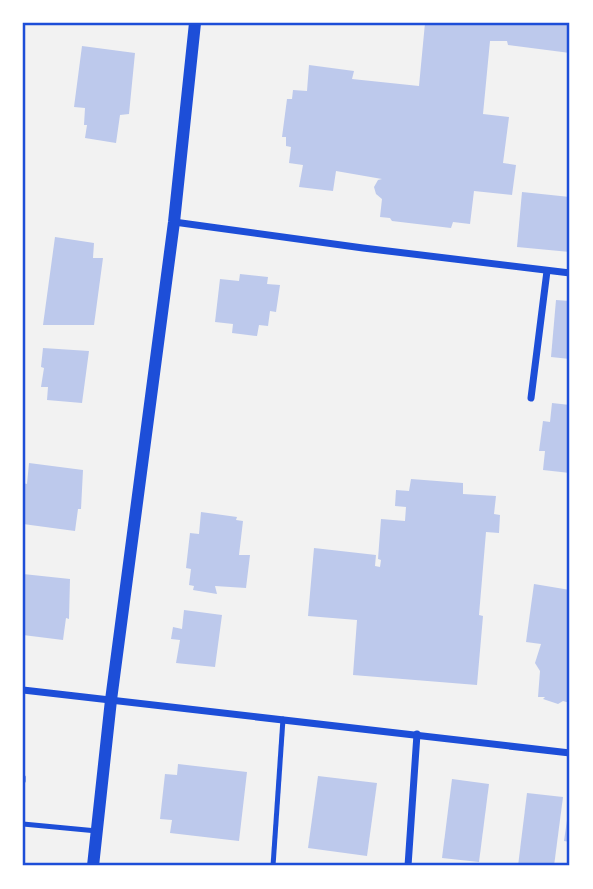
<svg xmlns="http://www.w3.org/2000/svg" width="593" height="889" viewBox="0 0 593 889" font-family="'Times New Roman',serif">
	<rect width="100%" height="100%" fill="#f2f2f2"/>
	<!-- building -->
	<g fill="#bdc9ec">
		<path d="M425,23H570V53L508,45L507,41H490L483,114L509,117L503,163L516,165L512,195L474,191L470,224L453,222L451,228L392,221L390,218L380,217L382,199L376,194L374,187L378,180L382,179L336,171L333,191L299,187L303,165L289,163L291,147L286,146V137H282L287,99H292L293,90L307,91L309,65L354,71L352,79L419,86Z"/>
		<path d="M82,46L135,53L129,114L120,115L116,143L85,138L87,125H84L85,108L74,107Z"/>
		<path d="M522,192L570,197V252L517,247Z"/>
		<path d="M55,237L94,243L93,258H103L94,325H43Z"/>
		<path d="M240,274L268,277L267,284L280,285L276,312L270,311L268,326L259,325L257,336L232,333L233,324L215,322L220,279L239,281Z"/>
		<path d="M556,300L570,301V359L551,357Z"/>
		<path d="M43,348L89,351L82,403L47,400L48,387H41L44,368L41,367Z"/>
		<path d="M552,403L570,405V473L543,470L545,451H539L543,421L550,422Z"/>
		<path d="M29,463L83,470L81,509H78L75,531L23,524V483L27,484Z"/>
		<path d="M411,479L463,483V494L496,496L494,514L500,515L499,533L486,532L479,615L483,616L477,685L353,675L357,620L308,616L314,548L376,555L375,566L380,567L381,560L378,559L381,519L405,521L406,507L395,506L396,490L409,491Z"/>
		<path d="M201,512L237,517L236,520L243,521L239,555H250L246,588L215,586L217,594L193,590L194,586L189,585L191,569L186,568L190,533L199,534Z"/>
		<path d="M23,574L70,579L69,619L66,618L63,640L23,635Z"/>
		<path d="M534,584L570,590V703L563,701L558,704L543,699L545,697H538L540,671L535,663L541,644L526,642Z"/>
		<path d="M184,610L222,615L215,667L176,663L180,640L171,639L173,627L182,629Z"/>
		<path d="M178,764L247,772L239,841L170,833L172,820L160,819L165,774L177,775Z"/>
		<path d="M318,776L377,783L367,856L308,848Z"/>
		<path d="M452,779L489,784L479,862L442,858Z"/>
		<path d="M527,793L563,797L554,866H518Z"/>
		<path d="M569,806H570V842L564,841Z"/>
	</g>
	<g fill="none" stroke-linecap="round" stroke-linejoin="round">
		<!-- service -->
		<g stroke="#1d4ed8" stroke-width="5">
			<path d="M23,777V781"/>
			<path d="M23,824L97,831"/>
			<path d="M273,866L283,719"/>
		</g>
		<!-- minor -->
		<g stroke="#1d4ed8" stroke-width="7">
			<path d="M174,222L363,248L570,273"/>
			<path d="M531,398L547,271"/>
			<path d="M23,690L570,753"/>
			<path d="M408,866L417,734"/>
		</g>
		<!-- tertiary -->
		<path stroke="#1d4ed8" stroke-width="12" d="M93,866L111,700L174,222L195,23"/>
	</g>
	<!-- border -->
	<rect width="593" height="889" fill="none" stroke="#ffffff" stroke-width="49"/>
	<rect x="24" y="24" width="544" height="840" fill="none" stroke="#1d4ed8" stroke-width="2.5"/>
</svg>
